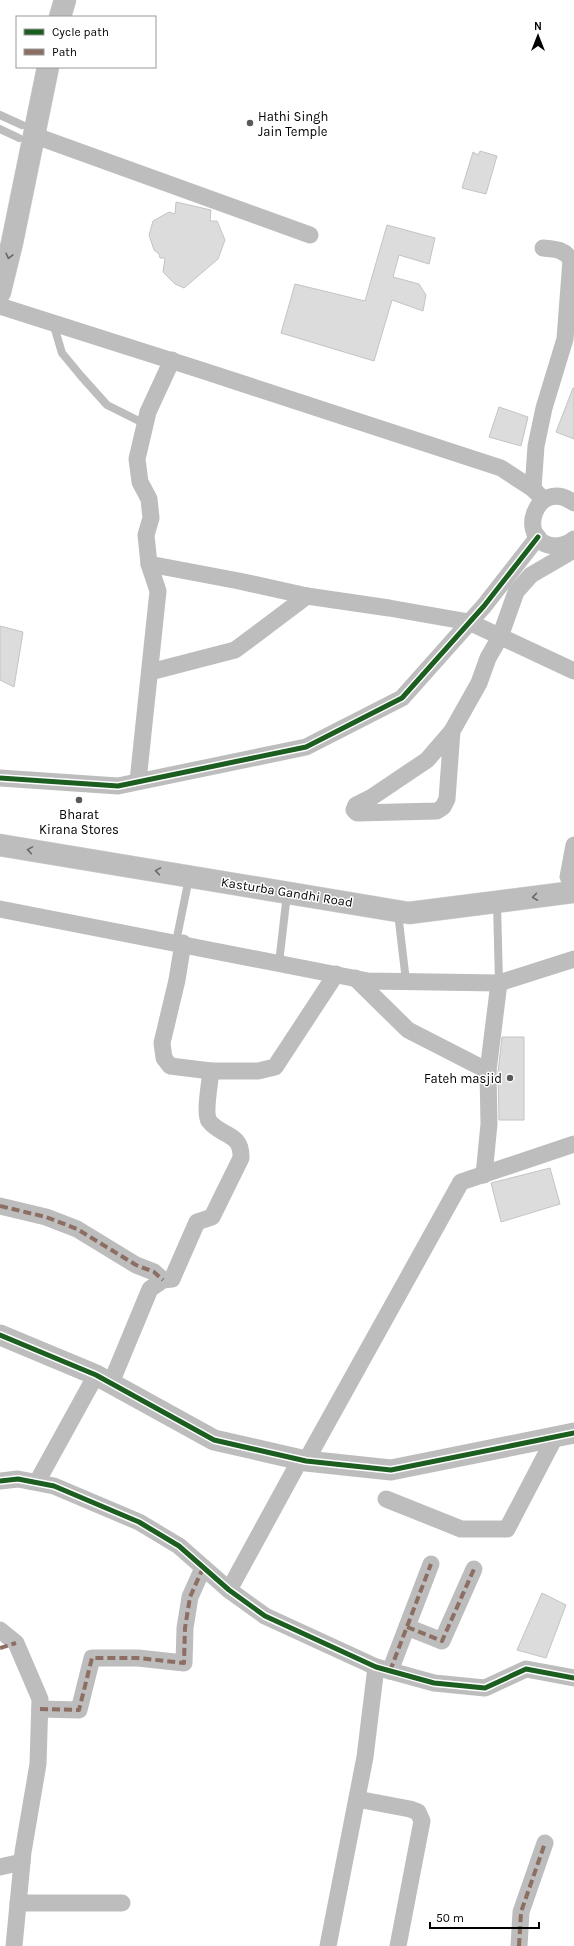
<svg xmlns="http://www.w3.org/2000/svg" width="574" height="1946" viewBox="0 0 574 1946" font-family="Karla,sans-serif">
	<rect width="100%" height="100%" fill="#fff"/>
	<!-- building -->
	<g fill="#dcdcdc" stroke="#c4c4c4">
		<path d="M480,151L497,156L486,194L462,188L473,152L478,155Z"/>
		<path d="M176,202L211,210L210,221H217L225,240L218,259L184,288L175,284L163,272L165,258H160L159,254L154,250L149,235L153,221L169,212L175,214Z"/>
		<path d="M387,225L435,238L429,264L399,255L393,277L419,284L426,295L423,311L392,300L374,361L281,333L295,284L365,301Z"/>
		<path d="M573,388H574V439L556,432Z"/>
		<path d="M499,407L528,417L521,446L489,437Z"/>
		<path d="M0,626L23,632L14,687L0,680Z"/>
		<path d="M502,1037H524V1120H499L498,1072Z"/>
		<path d="M550,1168L560,1204L501,1222L491,1183Z"/>
		<path d="M542,1593L566,1605L546,1658L517,1650Z"/>
	</g>
	<g fill="none" stroke-linecap="round" stroke-linejoin="round">
		<defs>
			<g id="primary">
				<path d="M60,17L65,0"/>
				<path d="M0,292L12,243L48,67"/>
				<path d="M0,845L409,913L574,892"/>
			</g>
		</defs>
		<!-- primary casing -->
		<use href="#primary" stroke="#dbdbdb" stroke-width="23"/>
		<!-- service -->
		<g stroke="#bdbdbd" stroke-width="8">
			<path d="M0,115L22,125"/>
			<path d="M0,129L19,138"/>
			<path d="M53,323L62,353L81,376L107,405L145,424"/>
			<path d="M497,903L499,983"/>
			<path d="M398,913L406,981"/>
			<path d="M176,942L189,878"/>
			<path d="M279,963L287,894"/>
		</g>
		<!-- minor -->
		<g stroke="#bdbdbd" stroke-width="17">
			<path d="M33,135L310,235"/>
			<path d="M0,306L204,371L501,468L533,489L544,500"/>
			<path d="M533,489L536,446L544,408L565,339L571,260C564,249 555,249 543,248"/>
			<path d="M574,503C536,475 514,542 554,546C561,546 568,544 574,539"/>
			<path d="M149,564L239,581L307,596L389,608L469,622L574,671"/>
			<path d="M150,672L235,650L307,596"/>
			<path d="M452,731L447,799L443,807L437,811L357,813L354,810L356,805L372,797L427,760L452,731L479,683L488,658L500,637L516,592L531,575L574,550"/>
			<path d="M0,778L118,786L306,747L402,698L484,606L538,537"/>
			<path d="M138,781L158,591L149,564L146,535L151,518L149,499L140,482L137,459L148,412L172,360"/>
			<path d="M568,877L574,845"/>
			<path d="M0,909L368,981L499,983L574,959"/>
			<path d="M355,978L408,1030L488,1071L489,1124L484,1175"/>
			<path d="M211,1071H258L275,1067L336,974"/>
			<path d="M488,1071L499,983"/>
			<path d="M0,1206L46,1217L77,1229L136,1265L154,1272L163,1280"/>
			<path d="M111,1383L150,1289L163,1280L172,1279L197,1222L212,1217L241,1158C242,1132 221,1137 209,1121C204,1113 210,1082 211,1071L170,1066L164,1058L162,1043L177,980L183,943"/>
			<path d="M306,1461L461,1182L574,1144"/>
			<path d="M0,1481L18,1479L54,1486L139,1522L179,1546L229,1590L265,1616L376,1667L434,1683L485,1688L526,1669L574,1678"/>
			<path d="M37,1482L96,1375"/>
			<path d="M386,1499L461,1529H507L555,1437"/>
			<path d="M229,1590L300,1460"/>
			<path d="M407,1627L442,1641L474,1569"/>
			<path d="M0,1630L16,1643L40,1699L38,1764L23,1852L14,1946"/>
			<path d="M390,1671L431,1564"/>
			<path d="M40,1709L79,1710L92,1658H138L184,1663L185,1628L190,1597L203,1568"/>
			<path d="M357,1799L410,1809L418,1812L422,1821L398,1946"/>
			<path d="M0,1867L22,1862"/>
			<path d="M18,1903H122"/>
			<path d="M328,1946L365,1757L376,1667"/>
			<path d="M519,1946L521,1912L545,1843"/>
		</g>
		<!-- tertiary -->
		<path stroke="#bdbdbd" stroke-width="21" d="M0,1335L96,1375L214,1440L306,1461L391,1470L574,1433"/>
		<!-- primary -->
		<use href="#primary" stroke="#bdbdbd" stroke-width="22"/>
		<!-- quiet -->
		<g stroke="#8d6e63" stroke-width="4" stroke-dasharray="8 4" stroke-linecap="butt">
			<path d="M0,1206L46,1217L77,1229L136,1265L154,1272L163,1280"/>
			<path d="M407,1627L442,1641L474,1569"/>
			<path d="M0,1648L16,1643"/>
			<path d="M390,1671L431,1564"/>
			<path d="M40,1709L79,1710L92,1658H138L184,1663L185,1628L190,1597L203,1568"/>
			<path d="M519,1946L521,1912L545,1843"/>
		</g>
		<defs>
			<g id="cycleway">
				<path d="M0,778L118,786L306,747L402,698L484,606L538,537"/>
				<path d="M0,1335L96,1375L214,1440L306,1461L391,1470L574,1433"/>
				<path d="M0,1481L18,1479L54,1486L139,1522L179,1546L229,1590L265,1616L376,1667L434,1683L485,1688L526,1669L574,1678"/>
			</g>
		</defs>
		<!-- cycleway casing -->
		<use href="#cycleway" stroke="#fff" stroke-width="8"/>
		<!-- cycleway -->
		<use href="#cycleway" stroke="#1b5e20" stroke-width="5"/>
	</g>
	<!-- one-way arrows -->
	<defs><path id="oneway-chevron" d="M-2-3.5L2.5 0L-2 3.5" fill="none" stroke-width="1.6" stroke-linecap="round" stroke-linejoin="round"/></defs>
	<g stroke="#686868">
		<use href="#oneway-chevron" transform="translate(9 256) rotate(104)"/>
		<use href="#oneway-chevron" transform="translate(30 850) rotate(-171)"/>
		<use href="#oneway-chevron" transform="translate(158 871) rotate(-171)"/>
		<use href="#oneway-chevron" transform="translate(535 897) rotate(172)"/>
	</g>
	<!-- markers -->
	<g fill="#595959" stroke="#fff" stroke-width="1.5">
		<circle cx="250" cy="123" r="4"/>
		<circle cx="79" cy="800" r="4"/>
		<circle cx="510" cy="1078" r="4"/>
	</g>
	<g text-anchor="middle" dominant-baseline="central" stroke-width="3" stroke-linejoin="round" paint-order="stroke">
		<!-- poi labels -->
		<g font-size="13" fill="#000" stroke="#fff" text-anchor="start">
			<text x="258" y="116">Hathi Singh<tspan x="258" dy="15">Jain Temple</tspan></text>
			<text x="79" y="814" text-anchor="middle">Bharat<tspan x="79" dy="15">Kirana Stores</tspan></text>
			<text x="502" y="1078" text-anchor="end">Fateh masjid</text>
		</g>
		<!-- street labels -->
		<g font-size="13" fill="#000" stroke="#fff">
			<text transform="translate(287 892) rotate(9)">Kasturba Gandhi Road</text>
		</g>
	</g>
	<!-- legend -->
	<rect x="16" y="16" width="140" height="52" fill="#ffffff" stroke="#999999"/>
	<rect x="24" y="29" width="20" height="6" fill="#1b5e20" stroke="#999999"/>
	<text x="52" y="36" font-size="12" fill="#000000">Cycle path</text>
	<rect x="24" y="49" width="20" height="6" fill="#8d6e63" stroke="#999999"/>
	<text x="52" y="56" font-size="12" fill="#000000">Path</text>
	<!-- north arrow -->
	<g transform="translate(538 36)" stroke="#ffffff" stroke-width="3" paint-order="stroke">
	<path d="M0-3L7 15L0 10L-7 15Z" fill="#000000"/>
	<text y="-6" font-size="11" font-weight="bold" text-anchor="middle" fill="#000000">N</text>
	</g>
	<!-- scale -->
	<path d="M430 1922v6h109v-6" fill="none" stroke="#000000" stroke-width="2"/>
	<text x="436" y="1922" font-size="12" fill="#000000" stroke="#ffffff" stroke-width="3" paint-order="stroke">50 m</text>
</svg>
